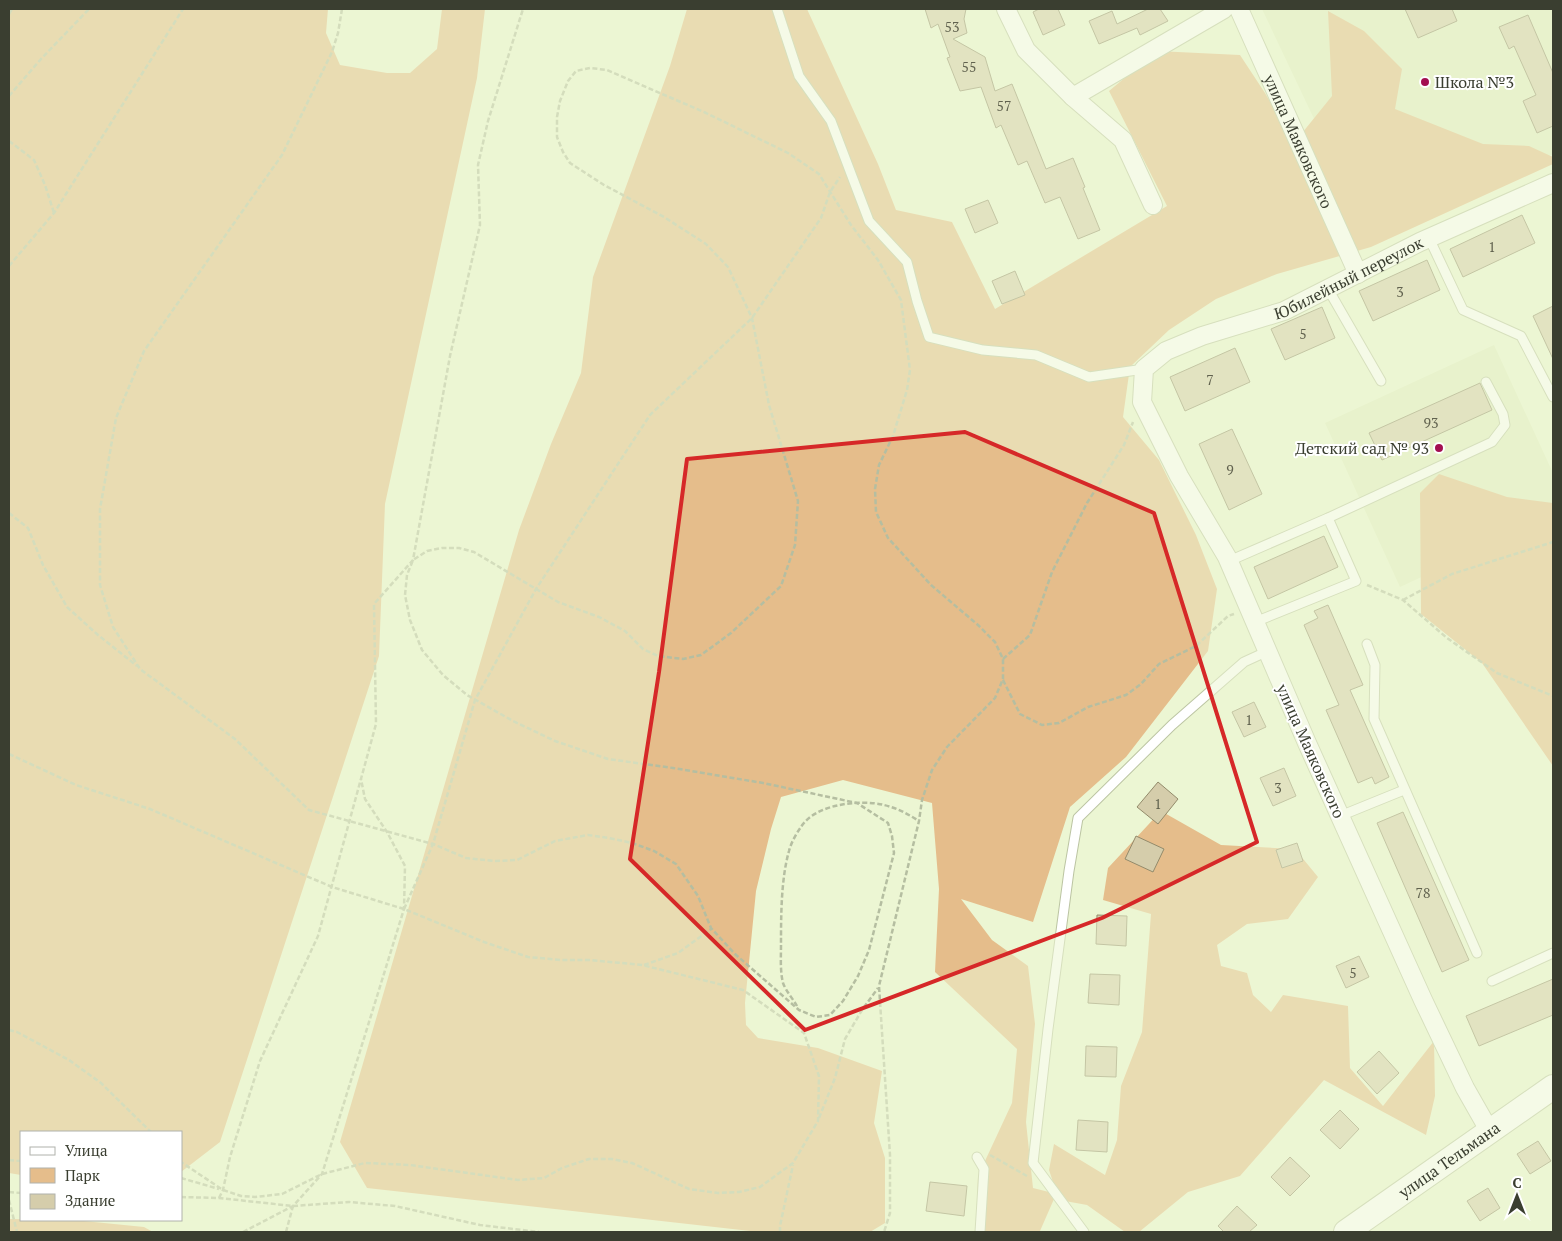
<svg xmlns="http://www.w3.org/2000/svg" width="1562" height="1241" viewBox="0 0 1562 1241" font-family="'PT Serif',serif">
	<rect width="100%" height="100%" fill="#ecf6d3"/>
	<!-- built -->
	<g fill="#e2eec3">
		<path d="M1262,9H1553V154L1371,239Z"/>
		<path d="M1494,345L1553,473V516L1400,587L1325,423Z"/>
	</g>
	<!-- green -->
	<g fill="#e5bd8b">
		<path d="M9,9H328L326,33L340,65L387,73H410L437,49L442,9H485L477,78L385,504L379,656L220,1142L181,1172V1132H21V1175L9,1173Z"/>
		<path d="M687,9H807L878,164L896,210L952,222L995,309L1167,206L1109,91L1157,51L1240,55L1265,93L1294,143L1332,96L1328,11L1364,31L1402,69L1395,109L1483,144L1529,146L1553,157V164L1371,247L1277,274L1216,299L1169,330L1130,367L1123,417L1159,460L1196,535L1217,589L1208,651L1126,757L1070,807L1033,922L961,899L992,940L1028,966L1035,1024L1026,1122L1033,1188L1057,1194L1049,1170L1054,1144L1105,1175L1117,1140L1121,1086L1142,1032L1151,914L1103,900L1108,868L1161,811L1221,845L1295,849L1318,877L1288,919L1247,924L1217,945L1221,966L1247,973L1253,995L1271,1012L1283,995L1348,1006L1350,1068L1383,1106L1434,1041L1435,1096L1426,1135L1324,1080L1240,1176L1188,1192L1139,1232H1125L1087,1205L1054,1199L1040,1231L1037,1232H981L976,1229L978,1176L1012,1103L1017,1049L935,972L939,889L932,803L843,780L781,797L771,829L756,891L745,1003L746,1025L758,1038L818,1048L882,1071L874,1123L885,1158V1223L870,1232H759L367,1188L340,1142L519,530L551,444L581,373L593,277L670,66Z"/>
		<path d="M1439,474L1507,497L1553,503V766L1482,663L1421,614L1420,493Z"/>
		<path d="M9,1219L74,1220L144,1227L153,1232H9Z"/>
	</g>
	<!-- building -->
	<g fill="#d5cdab" stroke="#938b6b">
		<path d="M925,9H966L964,19L967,33L953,39L985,57L995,91L1012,84L1046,169L1073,158L1085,187L1083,188L1100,230L1078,239L1060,197L1045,203L1027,161L1018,165L1001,125L996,128L981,87L960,91L947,58L950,57L938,24L931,28Z"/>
		<path d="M1039,9H1058L1065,25L1043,35L1033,12Z"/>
		<path d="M1148,9H1160L1168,21L1140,35L1137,28L1099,44L1089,21L1112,11L1117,24Z"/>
		<path d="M1405,9H1452L1457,21L1418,38Z"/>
		<path d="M1528,15L1553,73V126L1537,133L1523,101L1536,95L1514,46L1509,49L1499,27Z"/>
		<path d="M988,200L998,223L975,233L965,209Z"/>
		<path d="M1522,215L1535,243L1463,277L1450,249Z"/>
		<path d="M1427,260L1440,290L1373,321L1359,291Z"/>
		<path d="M1015,271L1025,295L1002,304L992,281Z"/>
		<path d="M1553,306V359L1533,316Z"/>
		<path d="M1322,307L1335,338L1285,360L1271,329Z"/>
		<path d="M1235,348L1250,382L1185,411L1170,377Z"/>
		<path d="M1480,383L1492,410L1382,460L1369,433Z"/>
		<path d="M1232,429L1262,494L1229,510L1199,444Z"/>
		<path d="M1324,536L1338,567L1268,599L1254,567Z"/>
		<path d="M1328,605L1363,685L1350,690L1389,777L1375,784L1372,777L1358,783L1326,710L1339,705L1304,625L1318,618L1314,611Z"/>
		<path d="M1254,702L1266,727L1244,737L1232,712Z"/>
		<path d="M1284,768L1296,796L1273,806L1260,778Z"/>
		<path d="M1158,782L1178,799L1158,824L1137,807Z"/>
		<path d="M1403,812L1469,960L1442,972L1377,823Z"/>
		<path d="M1136,836L1164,849L1153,872L1125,859Z"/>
		<path d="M1297,843L1303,861L1282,868L1276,850Z"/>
		<path d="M1097,915L1127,916L1126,946L1096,944Z"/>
		<path d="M1359,956L1369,977L1346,988L1336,966Z"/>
		<path d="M1090,974L1120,975L1119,1005L1088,1003Z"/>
		<path d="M1553,979V1015L1479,1046L1466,1016Z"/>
		<path d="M1086,1046L1117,1047L1116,1077L1085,1076Z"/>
		<path d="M1379,1051L1399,1073L1377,1094L1357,1072Z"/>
		<path d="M1340,1110L1359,1129L1340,1149L1320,1130Z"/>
		<path d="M1078,1120L1108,1122L1107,1152L1076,1150Z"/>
		<path d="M1538,1141L1551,1161L1530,1174L1517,1154Z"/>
		<path d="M1290,1157L1310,1176L1290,1196L1271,1177Z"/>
		<path d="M930,1182L967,1186L964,1216L926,1211Z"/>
		<path d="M1488,1188L1500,1208L1480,1221L1467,1201Z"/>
		<path d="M1237,1206L1257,1225L1249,1232H1224L1218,1226Z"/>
	</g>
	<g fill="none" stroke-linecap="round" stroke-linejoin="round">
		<defs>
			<g id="lane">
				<path d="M777,9L799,76L831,121L869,221L907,262L917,301L929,337L983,350L1036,355L1089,377L1144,369"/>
				<path d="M1429,238L1463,310L1521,336L1553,397"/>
				<path d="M1328,289L1381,381"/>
				<path d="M1229,561L1328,518L1492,442L1505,425L1503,414L1486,382"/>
				<path d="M1255,622L1356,581L1328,518"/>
				<path d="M1367,644L1375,665L1374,719L1477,953"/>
				<path d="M1340,816L1404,790"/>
				<path d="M1492,981L1553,953"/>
				<path d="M977,1157L984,1169L980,1232"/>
				<path d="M1084,1232L1033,1163L1048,1029L1069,871L1078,818L1172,725L1244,662L1268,651"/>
			</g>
			<g id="street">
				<path d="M1006,9L1026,50L1073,97L1224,9"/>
				<path id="s1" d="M1239,9L1358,274"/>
				<path d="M1073,97L1123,140L1153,205"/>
				<path id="s2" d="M1490,1132L1465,1088L1423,1000L1307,743L1227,557L1179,476L1142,402L1144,369L1166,351L1202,336L1284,311L1420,242L1553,183"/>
			</g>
			<g id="secondary">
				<path id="s3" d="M1346,1232L1553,1087"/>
			</g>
		</defs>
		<!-- lane casing -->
		<use href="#lane" stroke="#bcc5a3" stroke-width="11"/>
		<!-- street casing -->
		<use href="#street" stroke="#bcc5a3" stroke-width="20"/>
		<!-- secondary casing -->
		<use href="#secondary" stroke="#bcc5a3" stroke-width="26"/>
		<!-- path -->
		<g stroke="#b5bea1" stroke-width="2.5" stroke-dasharray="5 2.5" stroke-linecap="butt">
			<path d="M342,9L338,33L332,52L282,155L144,351L116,418L100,509V585L113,627L140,669L235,739L309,810L433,844L466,858L494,861L517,860L555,841L588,835L609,838L632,843L654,851L676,864L698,896L711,928L735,954L799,1010L816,1017L830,1015L843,1001L858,976L869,950L894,853L892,836L888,823L857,803L763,783L673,768L608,759L555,741L513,721L467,695L443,675L422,650L410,620L405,595L407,575L413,560L427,551L442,548H459L474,552L558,602L599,617L625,631L643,649L658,656L683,659L701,655L731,633L781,586L795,545L798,501L769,405L752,318L728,267L706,244L664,217L604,185L570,163L563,152L557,137V117L560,101L568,81L576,71L590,68L607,70L706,113L788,153L819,174L851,225L878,260L901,300L910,370L907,390L893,436L879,465L875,489L876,512L888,538L931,585L978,625L995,642L1003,659V679L995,698L947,747L932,770L922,800L919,821L879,986L890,1155V1213L884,1232"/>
			<path d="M9,14L12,9"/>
			<path d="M9,96L41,59L89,9"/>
			<path d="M9,141L34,160L45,185L54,213"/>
			<path d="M9,266L54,213L183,9"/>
			<path d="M9,513L28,528L43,565L67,607L98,635L137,666"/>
			<path d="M1367,585L1403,600L1447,638L1497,673L1553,696"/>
			<path d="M1403,600L1452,574L1553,542"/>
			<path d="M1003,659L1030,635L1052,572L1087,503L1124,445L1133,422"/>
			<path d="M1003,680L1020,714L1042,725L1059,723L1088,707L1126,695L1141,684L1159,664L1196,646L1228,616L1234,614"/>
			<path d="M9,754L76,785L150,809L332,887L404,909L484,942L528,957L561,960H590L642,965L743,990L804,1033L819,1076L818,1121L793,1163L760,1187L739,1192L718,1193L689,1189L632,1163L612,1159H589L562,1168L544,1178L518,1180L410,1165L365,1163L322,1174L282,1194L255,1197L241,1196L223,1190L181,1162"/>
			<path d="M404,909L433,844L475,700L536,589L650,415L752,318L821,218L830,192L840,177"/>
			<path d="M644,965L678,953L711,929"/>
			<path d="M797,1006C793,999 786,991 783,983C780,971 781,957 781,945C781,916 781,879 789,851C791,843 796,834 801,827C815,804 860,799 884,805C897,808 908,814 919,821"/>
			<path d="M9,1030L17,1032L69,1060L101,1083L151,1132"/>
			<path d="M819,1118L835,1078L845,1039L862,1010L878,988"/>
			<path d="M990,1155L1027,1176"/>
			<path d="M9,1160L21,1161"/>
			<path d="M181,1178L219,1189"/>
			<path d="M9,1192L21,1193"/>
			<path d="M181,1197L219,1198L293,1206L349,1202L395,1206L480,1225L539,1232"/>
			<path d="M219,1198L223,1190L230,1157L260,1061L318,936L376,724L374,604L413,560L450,356L480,225L478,165L488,121L523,9"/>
			<path d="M9,1200L17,1232"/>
			<path d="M243,1232L293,1206L322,1174L404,909L405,866L387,832L365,799L361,779"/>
			<path d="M286,1232L293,1206"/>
			<path d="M780,1232V1226L793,1165"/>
		</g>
		<!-- lane -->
		<use href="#lane" stroke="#fff" stroke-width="9"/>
		<!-- street -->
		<use href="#street" stroke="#fff" stroke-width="18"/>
		<!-- secondary -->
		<use href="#secondary" stroke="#fff" stroke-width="24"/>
	</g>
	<!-- marked area -->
	<path d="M0 0H1562V1241H0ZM965,432L1154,513L1257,842L1102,918L805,1030L630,859L659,672L687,459Z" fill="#ecf6d3" fill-opacity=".55" fill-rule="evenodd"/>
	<path fill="none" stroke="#d62828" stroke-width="4" stroke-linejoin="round" d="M965,432L1154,513L1257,842L1102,918L805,1030L630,859L659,672L687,459Z"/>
	<!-- markers -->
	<g fill="#a30f50" stroke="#fff" stroke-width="2">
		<circle cx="1425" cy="82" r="5"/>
		<circle cx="1439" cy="448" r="5"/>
	</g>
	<g text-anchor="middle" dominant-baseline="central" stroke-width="4" stroke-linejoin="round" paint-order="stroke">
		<!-- number labels -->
		<g font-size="14" fill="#61624f">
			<text x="952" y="26">53</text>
			<text x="969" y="66">55</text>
			<text x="1004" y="105">57</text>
			<text x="1492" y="246">1</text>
			<text x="1400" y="291">3</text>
			<text x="1303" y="333">5</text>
			<text x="1210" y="379">7</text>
			<text x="1431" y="422">93</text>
			<text x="1230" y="469">9</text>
			<text x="1249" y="719">1</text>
			<text x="1278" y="787">3</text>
			<text x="1158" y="803">1</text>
			<text x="1423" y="892">78</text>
			<text x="1353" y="972">5</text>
		</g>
		<!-- poi labels -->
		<g font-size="16" fill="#3a3e30" stroke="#fff" text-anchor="start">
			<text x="1435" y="82">Школа №3</text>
			<text x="1429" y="448" text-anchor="end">Детский сад № 93</text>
		</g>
		<!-- street labels -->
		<g font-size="16" fill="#3a3e30" stroke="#fff">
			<text stroke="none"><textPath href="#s1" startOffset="145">улица Маяковского</textPath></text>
			<text stroke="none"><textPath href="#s2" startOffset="1068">Юбилейный переулок</textPath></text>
			<text transform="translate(1311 751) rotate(66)">улица Маяковского</text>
			<text stroke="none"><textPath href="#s3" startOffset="126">улица Тельмана</textPath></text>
		</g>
	</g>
	<!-- border -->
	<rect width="1562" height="1241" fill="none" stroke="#3a3e30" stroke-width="20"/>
	<!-- legend -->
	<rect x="20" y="1131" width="162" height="90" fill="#ffffff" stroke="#b0b2ac"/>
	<rect x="30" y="1147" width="25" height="8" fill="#ffffff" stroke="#b0b2ac"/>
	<text x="65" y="1156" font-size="15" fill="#3a3e30">Улица</text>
	<rect x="30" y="1168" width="25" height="15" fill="#e5bd8b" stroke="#b0b2ac"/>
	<text x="65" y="1181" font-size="15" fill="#3a3e30">Парк</text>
	<rect x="30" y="1194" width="25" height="15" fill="#d5cdab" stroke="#b0b2ac"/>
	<text x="65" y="1206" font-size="15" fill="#3a3e30">Здание</text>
	<!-- north arrow -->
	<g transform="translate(1517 1196)" stroke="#ffffff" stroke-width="4" paint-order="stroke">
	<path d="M0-4L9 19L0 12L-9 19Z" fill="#3a3e30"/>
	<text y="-8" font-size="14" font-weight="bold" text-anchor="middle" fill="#3a3e30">С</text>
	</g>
</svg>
